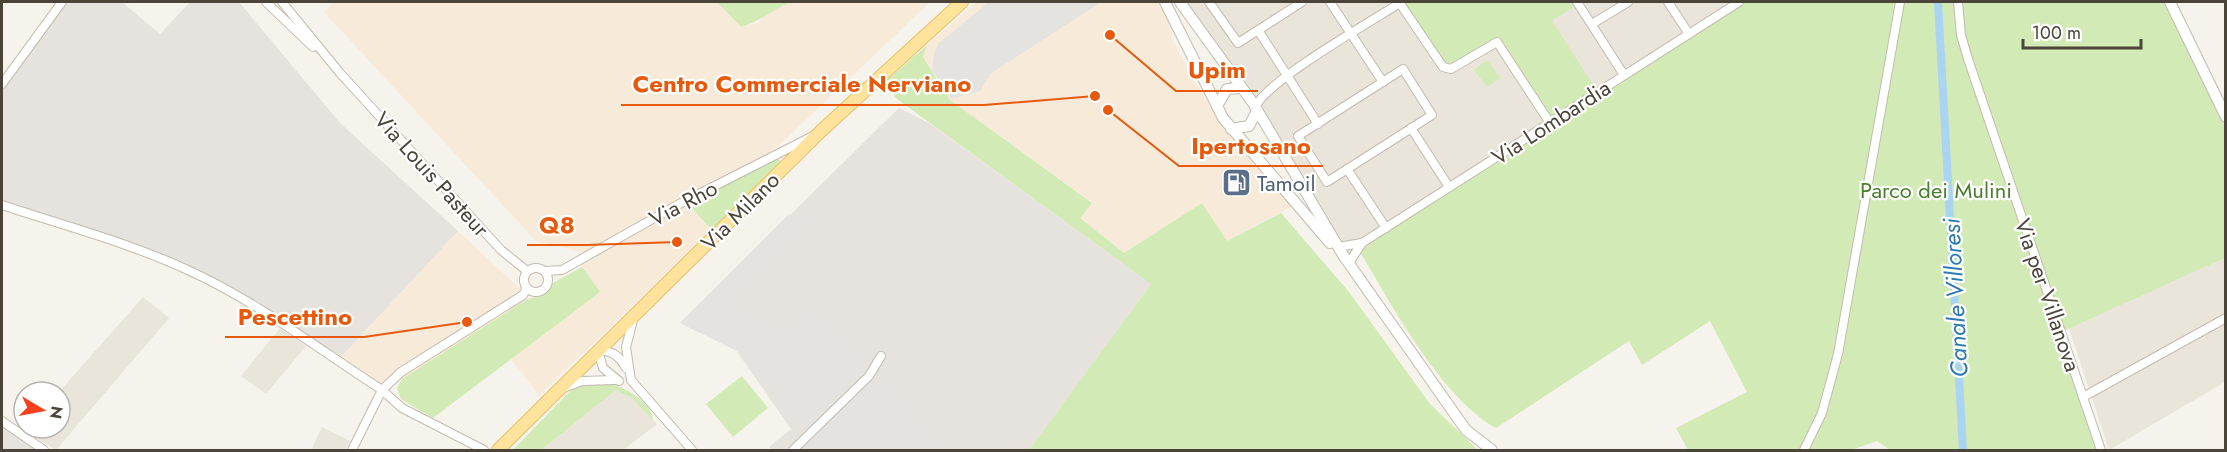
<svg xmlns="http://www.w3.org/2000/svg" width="2227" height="452" viewBox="0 0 2227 452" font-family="Jost,sans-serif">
	<rect width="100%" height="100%" fill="#f6f3ec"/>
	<!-- residential -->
	<g fill="#eae5da">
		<path d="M1181,2H1735L1370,245L1352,264Z"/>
		<path d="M2225,258V382L2109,450L2069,328Z"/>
		<path d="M143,297L169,318L56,450L25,431L27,428H60L59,392Z"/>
		<path d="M280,328L306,346L266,394L241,376Z"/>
		<path d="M616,390L632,398L657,424L623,450H541Z"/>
		<path d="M322,427L350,441L345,450H311Z"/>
	</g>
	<!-- commercial -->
	<g fill="#f7ead8">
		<path d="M333,2H717L741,27L758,23L765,14L790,2H930L772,152L585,253L536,241L324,12Z"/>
		<path d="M977,2H1157L1168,19L1173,41L1203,96L1226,131L1291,207L1227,241L1202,203L1124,253L1079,217L1092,202L950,100L923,57L927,45Z"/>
		<path d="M688,204L712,230L539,395L511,359L600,292L580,264Z"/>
		<path d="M458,231L519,288L526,300L386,390L339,359Z"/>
	</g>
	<!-- industrial -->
	<g fill="#e6e2dd">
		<path d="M65,2H122L160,34L190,2H239L340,123L458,231L339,359L236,289L193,268L2,203V88Z"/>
		<path d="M899,108L929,123L1151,284L1029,450H772L769,447L791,429L736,350L680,323Z"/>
		<path d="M2,424L39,450H2Z"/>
	</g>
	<!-- green -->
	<g fill="#d2eab5">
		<path d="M717,2H790C772,10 759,22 741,27Z"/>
		<path d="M1402,2H1581L1552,21L1596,89L1550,120L1497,38L1452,65L1445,64Z"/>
		<path d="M1735,2H2167L2225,126V258L2059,333L2099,450H1890L1877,441L1851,450H1688L1676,428L1747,392L1710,321L1642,365L1629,341L1496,428C1440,396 1393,307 1360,252L1393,227Z"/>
		<path d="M927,45L923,57L950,100L1092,203L1080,218L1124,253L1202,203L1227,241L1281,213L1349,292L1430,404L1478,450H1029L1151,284L897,99L884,83Z"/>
		<path d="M1487,60L1500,78L1487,87L1474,70Z"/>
		<path d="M776,159L780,160V164L712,230L688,204Z"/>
		<path d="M582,267L600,292L433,418L401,399L397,388L402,379L526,300L544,294L553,283Z"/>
		<path d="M742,376L768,408L733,437L706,404Z"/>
		<path d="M608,383C623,386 652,402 653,420L632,398L616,390L541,450H513L574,387Z"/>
	</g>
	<!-- parking -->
	<g fill="#e5e3e0">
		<path d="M989,2H1101L990,74L980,91L951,99L932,70L935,50L939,43Z"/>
		<path d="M802,210L813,220L724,306L787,330L810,308L946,450H785L804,428L749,368L745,355L680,323L789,214L793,218Z"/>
	</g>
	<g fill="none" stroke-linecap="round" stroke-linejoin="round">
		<!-- canal -->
		<path stroke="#a9d4f2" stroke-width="8" d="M1938,2L1963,450"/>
		<defs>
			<g id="minor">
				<path d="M266,2L313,47"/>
				<path d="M282,2L340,73L501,250L527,271"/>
				<path d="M1209,2L1238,43L1302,2"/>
				<path d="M1330,2L1383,82"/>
				<path d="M1399,2L1443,67L1451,69L1497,42L1550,123"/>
				<path d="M1577,2L1624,75"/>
				<path d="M1668,2L1689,34"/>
				<path d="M1958,2L1961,35L1968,59L2101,450"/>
				<path d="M1592,24L1628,2"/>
				<path d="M1258,30L1318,124"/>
				<path d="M1403,69L1432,115L1327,182L1298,136Z"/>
				<path d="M2,84L62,2"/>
				<path d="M1255,108C1264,82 1372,21 1400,3"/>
				<path d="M1411,128L1449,187"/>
				<path d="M1347,169L1386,228"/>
				<path d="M2,205C65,226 131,243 192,272C259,303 320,350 382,390L402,408L484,450"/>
				<path d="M1338,247L1362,243L1739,2"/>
				<path d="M1349,263L1362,243"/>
				<circle cx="536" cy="280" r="12"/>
				<path d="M545,271L562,270L681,203L813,136"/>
				<path d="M634,316L626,347L631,380L692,450"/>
				<path d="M619,381L603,368L598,350C612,351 619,355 626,368"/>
				<path d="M563,388L582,381L614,380"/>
				<path d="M2083,397L2226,318"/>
				<path d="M2,421L44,450"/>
				<path d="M352,450L382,390L401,372L523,295L527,288"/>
				<path d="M793,450L869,376L881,356"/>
				<path d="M1804,450L1822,413L1838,354L1900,2"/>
			</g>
			<g id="tertiary">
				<path d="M1165,2L1223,118L1330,243"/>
				<path d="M1180,2L1253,103L1343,255L1466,430L1492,450"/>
				<path d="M2170,2L2226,117"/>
				<path d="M1217,106L1227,89L1241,88"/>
				<path d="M1231,129L1249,126L1257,111"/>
			</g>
			<path id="primary" d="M498,450L821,131L962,2"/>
		</defs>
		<!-- minor casing -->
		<use href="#minor" stroke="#c2bbae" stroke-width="10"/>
		<!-- tertiary casing -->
		<use href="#tertiary" stroke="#c2bbae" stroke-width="12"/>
		<!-- primary casing -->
		<use href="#primary" stroke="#e6c16a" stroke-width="14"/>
		<!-- minor -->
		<use href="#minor" stroke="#fff" stroke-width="8"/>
		<!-- tertiary -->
		<use href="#tertiary" stroke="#fff" stroke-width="10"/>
		<!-- primary -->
		<use href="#primary" stroke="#ffe39c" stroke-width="12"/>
	</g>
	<!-- icons -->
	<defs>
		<symbol id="fuel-square" viewBox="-11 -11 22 22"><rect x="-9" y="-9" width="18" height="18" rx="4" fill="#5c6f8a" stroke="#fff"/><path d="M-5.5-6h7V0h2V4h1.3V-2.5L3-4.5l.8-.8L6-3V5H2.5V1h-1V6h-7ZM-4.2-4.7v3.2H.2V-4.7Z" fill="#fff"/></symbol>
	</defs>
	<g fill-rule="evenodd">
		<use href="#fuel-square" x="1220" y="166" width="33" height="33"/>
	</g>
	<g text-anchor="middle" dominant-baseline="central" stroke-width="4.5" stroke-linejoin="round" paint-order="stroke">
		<!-- street labels -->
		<g font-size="22" fill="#4b4439" stroke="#fff">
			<text transform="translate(1551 122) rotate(-33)">Via Lombardia</text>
			<text transform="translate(432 174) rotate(48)">Via Louis Pasteur</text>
			<text transform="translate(683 203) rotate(-28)">Via Rho</text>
			<text transform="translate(740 211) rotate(-45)">Via Milano</text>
			<text transform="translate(2048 295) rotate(71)">Via per Villanova</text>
		</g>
		<!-- service labels -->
		<g font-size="22" fill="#4e5e75" stroke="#fff" text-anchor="start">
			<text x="1257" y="183">Tamoil</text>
		</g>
		<!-- park labels -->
		<g font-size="22" fill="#4a7f2a" stroke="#fff">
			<text x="1936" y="190">Parco dei Mulini</text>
		</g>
		<!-- water labels -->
		<g font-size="24" font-style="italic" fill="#2e7ab2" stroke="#fff">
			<text transform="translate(1955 298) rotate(-93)">Canale Villoresi</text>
		</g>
	</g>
	<!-- callouts -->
	<path fill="none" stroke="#e8590c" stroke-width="2" d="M1110 35L1176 91H1258M1095 96L984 105H621M1108 110L1179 166H1323M677 242L587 245H527M467 322L364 337H225"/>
	<g fill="#e8590c" stroke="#fff" stroke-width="2">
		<circle cx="1110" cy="35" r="6"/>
		<circle cx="1095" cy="96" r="6"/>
		<circle cx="1108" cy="110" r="6"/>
		<circle cx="677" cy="242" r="6"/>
		<circle cx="467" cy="322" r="6"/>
	</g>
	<g font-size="24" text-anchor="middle" font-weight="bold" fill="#e8590c" stroke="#fff" stroke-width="4.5" stroke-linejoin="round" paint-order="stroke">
		<text x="1217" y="78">Upim</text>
		<text x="802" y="92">Centro Commerciale Nerviano</text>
		<text x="1251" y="154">Ipertosano</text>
		<text x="557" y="233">Q8</text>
		<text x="295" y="325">Pescettino</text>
	</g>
	<!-- border -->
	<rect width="2227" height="452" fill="none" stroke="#4b4439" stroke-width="6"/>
	<!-- north arrow -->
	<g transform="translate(42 410) rotate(100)"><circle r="28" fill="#ffffff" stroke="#b7b4b0" stroke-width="1.5"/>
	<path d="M0-4.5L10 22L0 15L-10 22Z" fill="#fc3f1d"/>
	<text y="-9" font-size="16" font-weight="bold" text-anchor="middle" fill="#4b4439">N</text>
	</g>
	<!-- scale -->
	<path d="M2023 39v9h118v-9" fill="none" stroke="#4b4439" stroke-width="3"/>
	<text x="2032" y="39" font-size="18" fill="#4b4439" stroke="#ffffff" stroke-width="4.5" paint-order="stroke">100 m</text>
</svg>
